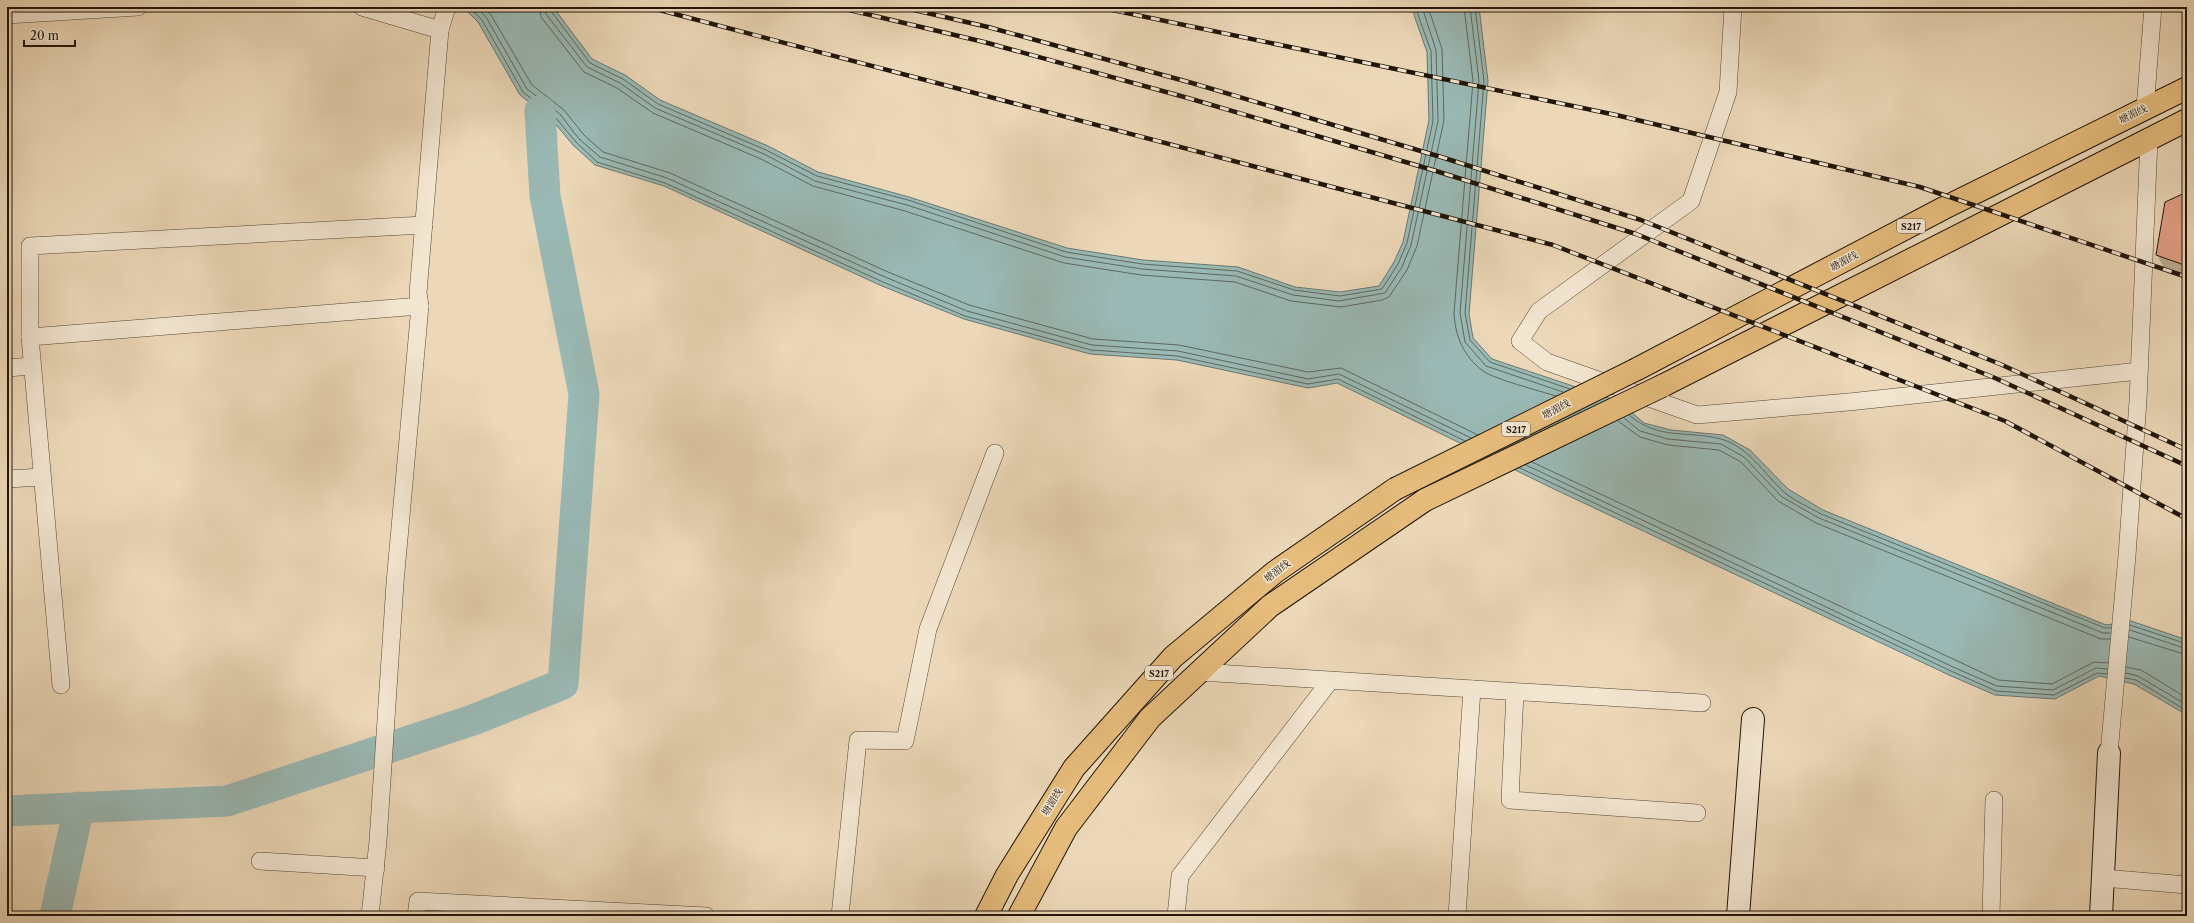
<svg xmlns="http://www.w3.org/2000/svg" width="2194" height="923" viewBox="0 0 2194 923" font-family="'Libre Caslon Text','Noto Serif SC',serif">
	<rect width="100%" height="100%" fill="#ecd8b8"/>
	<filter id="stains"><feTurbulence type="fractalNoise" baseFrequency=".005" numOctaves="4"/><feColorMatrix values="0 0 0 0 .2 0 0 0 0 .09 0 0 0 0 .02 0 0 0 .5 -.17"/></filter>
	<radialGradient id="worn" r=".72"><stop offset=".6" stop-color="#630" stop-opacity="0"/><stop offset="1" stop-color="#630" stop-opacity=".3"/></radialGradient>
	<!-- water -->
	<path fill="#9ab9b5" stroke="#697770" d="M463,7H553L592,59L625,75L660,100L768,146L818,172L909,197L1067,248L1143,260L1238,267L1295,287L1340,292L1379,286L1394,262L1403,242L1429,120L1427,52L1414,15L1413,7H1479L1488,81L1469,314L1473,338L1492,359L1618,401L1644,423L1671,430L1723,435L1750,450L1788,489L1823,510L2106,625L2131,621L2187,640V715L2134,684L2099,676L2055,699L1995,695L1949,675L1554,489L1337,383L1308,388L1177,360L1090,354L964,319L882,286L664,186L595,165L573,145L553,121L520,95L478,22Z"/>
	<!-- shadow -->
	<path fill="#0003" d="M2187,193V280L2167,273L2157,255Z"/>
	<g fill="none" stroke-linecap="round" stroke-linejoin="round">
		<!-- shore -->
		<g stroke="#5d675e" stroke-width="1">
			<path d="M469,7L482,20L523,92L556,118L576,142L597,162L665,183L883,282L965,316L1091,350L1177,356L1308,384L1338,379L1465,441"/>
			<path d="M476,7L486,17L527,89L560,114L579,139L600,157L667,178L885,277L967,311L1092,345L1178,351L1308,379L1339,374L1471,438"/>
			<path d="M484,7L491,15L532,85L564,110L584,135L603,152L670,173L888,272L969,305L1093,339L1179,345L1308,372L1341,368L1478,435"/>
			<path d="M539,7L541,17L584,72L617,88L653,113L761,159L813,186L905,211L1064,263L1141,275L1235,282L1291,301L1341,307L1382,300L1389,297L1407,270L1417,246L1444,120L1442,49L1428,7"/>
			<path d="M545,7L546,14L587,67L620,83L655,108L764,154L815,181L907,205L1065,257L1142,269L1236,276L1293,295L1339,301L1385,293L1402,267L1411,245L1438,121L1436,50L1422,7"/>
			<path d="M550,7L551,11L590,63L623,79L658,104L766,150L817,176L908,200L1066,252L1142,264L1237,271L1294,290L1340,296L1382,289L1398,264L1407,243L1433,121L1431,51L1418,15L1417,7"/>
			<path d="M1464,7L1473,81L1454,313C1455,336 1464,357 1483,371C1494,379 1540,391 1556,396"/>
			<path d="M1470,7L1479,81L1460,313L1465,342L1486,366L1563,392"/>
			<path d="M1475,7L1484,81L1465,313L1470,340L1490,362L1570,389"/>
			<path d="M1629,415C1660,441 1687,430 1721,439C1749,447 1764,474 1784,492C1794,501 1809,507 1821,514L2105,628H2111"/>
			<path d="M1624,418L1640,431L1668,439L1721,444L1744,457L1782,497L1819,518L2103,633H2110"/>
			<path d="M1618,421L1640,437L1668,445L1719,450L1741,462L1778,501L1816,523L2101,639H2110"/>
			<path d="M1532,462L1998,680L2052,684L2094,662L2108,663"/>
			<path d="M1526,465L1953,667L1997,686L2053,690L2096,668L2107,669"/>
			<path d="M1520,468L1951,671L1996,691L2054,695L2097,673L2107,674"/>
			<path d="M2130,625L2187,644"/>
			<path d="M2130,630L2187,649"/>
			<path d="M2129,637L2187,655"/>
			<path d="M2126,667L2141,670L2187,698"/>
			<path d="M2126,673L2138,676L2187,705"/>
			<path d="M2125,678L2136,680L2187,711"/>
		</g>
		<!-- river -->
		<g stroke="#9ab9b5" stroke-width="31">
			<path d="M7,811L227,801L473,720L563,684L584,394L545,196L540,111"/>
			<path d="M55,916L79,807"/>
		</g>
	</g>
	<!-- building -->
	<path fill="#e39f87" stroke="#201508" d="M2187,192V266L2156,255L2165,202Z"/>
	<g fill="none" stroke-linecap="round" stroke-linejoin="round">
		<defs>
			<g id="street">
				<path d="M362,7L440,30"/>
				<path d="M1733,7L1728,92L1691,201L1539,311L1520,341L1547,362L1697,415L1849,402L2139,371"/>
				<path d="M7,15L138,7"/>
				<path d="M2145,109L2153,7"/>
				<path d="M30,337V246L424,225"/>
				<path d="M7,368L32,366"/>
				<path d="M7,479L42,477"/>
				<path d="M1199,672L1702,703"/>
				<path d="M61,685L30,337L420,306"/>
				<path d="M1515,692L1510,800L1697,813"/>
				<path d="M2109,753L2127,556L2138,401L2149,139"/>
				<path d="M260,861L376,868"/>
				<path d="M2103,878L2187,885"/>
				<path d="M370,916L378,841L395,583L420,306L418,293L440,30L447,7"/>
				<path d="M416,916L418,901L706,916"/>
				<path d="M840,916L858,740L905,741L928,629L995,453"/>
				<path d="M1176,916L1180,876L1330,681"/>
				<path d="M1457,916L1472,689"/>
				<path d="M1991,916L1994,800"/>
			</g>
			<g id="secondary">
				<path d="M1738,916L1753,719"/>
				<path d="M2101,916L2109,753"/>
			</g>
			<g id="primary">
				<path d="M1637,369L1944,208L2187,88"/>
				<path d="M1662,386L2187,120"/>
				<path d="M986,916L1007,875L1074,768L1173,657L1275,572L1395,489"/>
				<path d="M1019,916L1066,828L1150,718L1270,606L1425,500"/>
			</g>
		</defs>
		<!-- street casing -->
		<use href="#street" stroke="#534634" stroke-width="18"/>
		<!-- secondary casing -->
		<use href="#secondary" stroke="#201508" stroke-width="24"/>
		<!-- primary casing -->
		<use href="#primary" stroke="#201508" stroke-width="24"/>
		<!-- street -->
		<use href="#street" stroke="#f3e6d1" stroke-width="17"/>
		<!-- secondary -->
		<use href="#secondary" stroke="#f3e6d1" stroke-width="22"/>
		<!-- primary -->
		<use href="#primary" stroke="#e6bc7c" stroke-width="22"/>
		<defs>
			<g id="rail">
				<path d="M648,7L1553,245L2005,421L2187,519"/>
				<path d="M837,7L984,42L1188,98L1436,171L1636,234L1995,378L2187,466"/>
				<path d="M901,7L988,27L1192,83L1441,157L1641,220L2000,364L2187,450"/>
				<path d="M1098,7L1616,115L1920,187L2187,277"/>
			</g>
		</defs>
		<!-- rail casing -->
		<use href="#rail" stroke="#201508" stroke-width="4.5"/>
		<!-- rail -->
		<use href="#rail" stroke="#f3e6d1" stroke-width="3" stroke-dasharray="9" stroke-linecap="butt"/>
		<defs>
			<g id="primary-bridge">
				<path d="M1395,489L1637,369"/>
				<path d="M1425,500L1662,386"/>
			</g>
		</defs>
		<!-- primary-bridge casing -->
		<use href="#primary-bridge" stroke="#201508" stroke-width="24" stroke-linecap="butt"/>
		<!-- primary-bridge -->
		<use href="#primary-bridge" stroke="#e6bc7c" stroke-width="22"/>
	</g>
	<g text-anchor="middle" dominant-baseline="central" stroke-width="3" stroke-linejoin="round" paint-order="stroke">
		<!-- shield labels -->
		<g fill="#f3e6d1" stroke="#5f5444" stroke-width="1">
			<rect x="1897" y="219" width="28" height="14" rx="3"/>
			<rect x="1502" y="422" width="28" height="14" rx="3"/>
			<rect x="1145" y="666" width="28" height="14" rx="3"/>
		</g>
		<g font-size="9" font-weight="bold" fill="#201508">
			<text x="1911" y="226">S217</text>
			<text x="1516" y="429">S217</text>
			<text x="1159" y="673">S217</text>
		</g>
		<!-- street labels -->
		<g font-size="10" fill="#201508" stroke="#f3e6d1">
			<text transform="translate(2133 114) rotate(-26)">塘湄线</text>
			<text transform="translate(1844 261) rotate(-28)">塘湄线</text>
			<text transform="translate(1556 409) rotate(-27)">塘湄线</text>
			<text transform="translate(1277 571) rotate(-37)">塘湄线</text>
			<text transform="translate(1052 802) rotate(-58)">塘湄线</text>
		</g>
	</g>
	<!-- margin -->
	<rect width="2194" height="923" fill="none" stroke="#ecd8b8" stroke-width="24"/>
	<rect x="8" y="8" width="2178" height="907" fill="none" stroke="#201508" stroke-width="2"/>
	<rect x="12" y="12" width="2170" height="899" fill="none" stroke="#201508"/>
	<!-- scale -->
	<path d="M24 40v6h51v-6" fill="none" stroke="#201508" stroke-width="2"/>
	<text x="30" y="40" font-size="12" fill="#201508" stroke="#f3e6d1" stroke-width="3" paint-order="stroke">20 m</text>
	<rect width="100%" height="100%" filter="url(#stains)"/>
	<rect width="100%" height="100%" fill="url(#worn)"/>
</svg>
